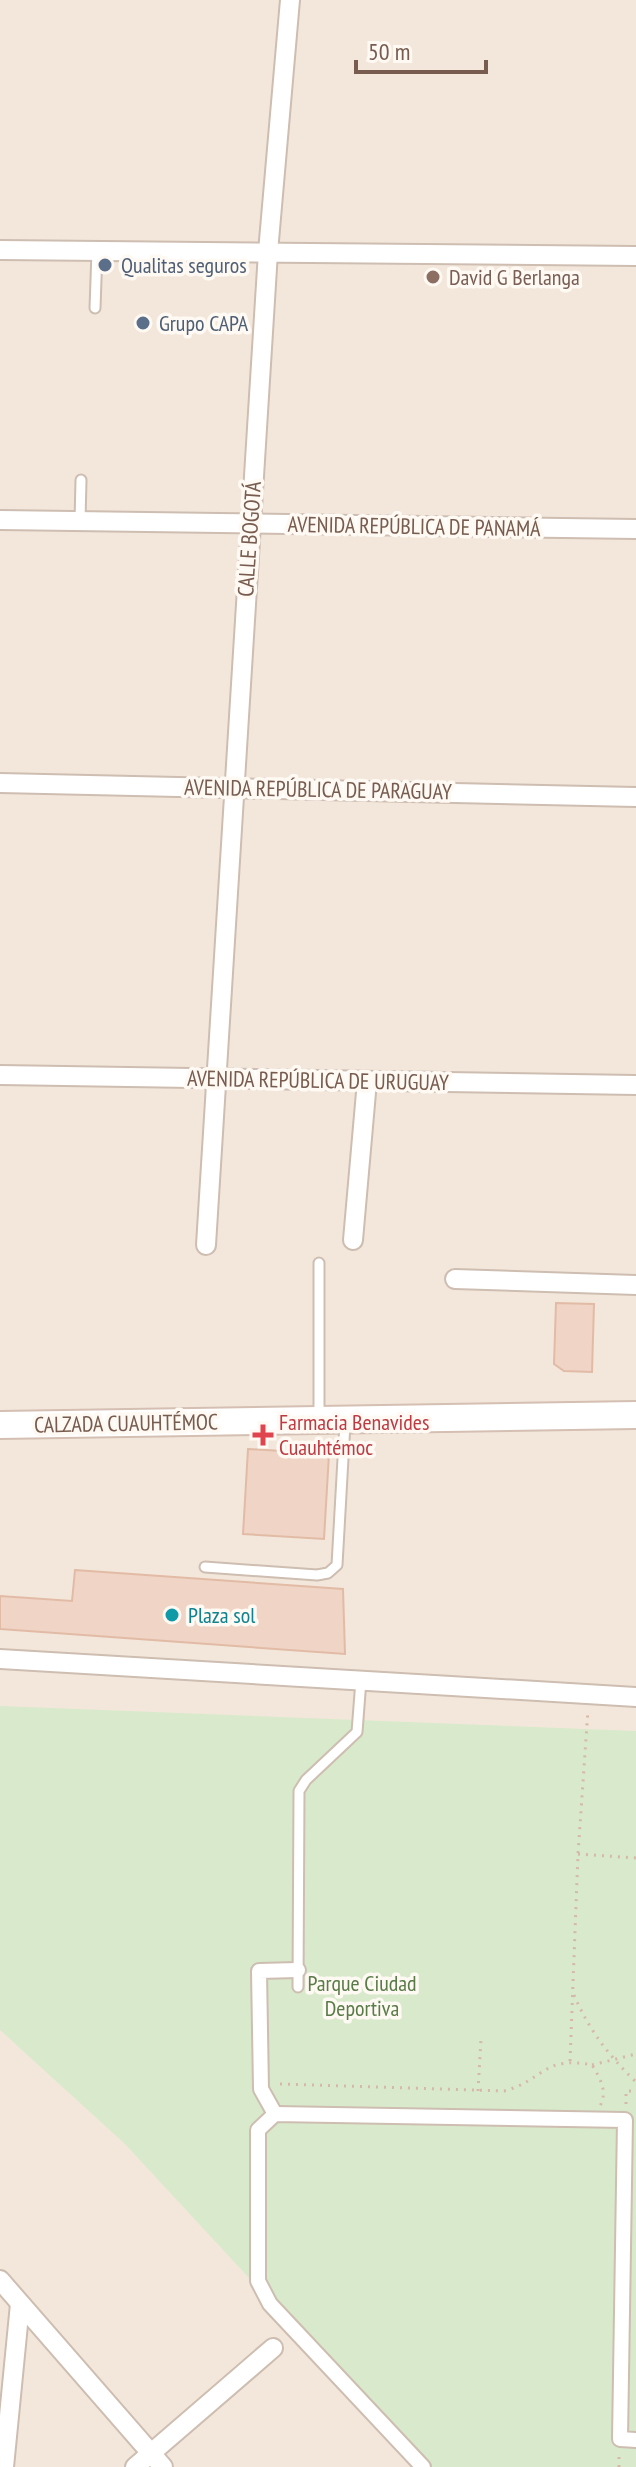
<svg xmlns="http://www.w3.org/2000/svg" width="636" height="2467" viewBox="0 0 636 2467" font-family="'PT Sans Narrow',sans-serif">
	<rect width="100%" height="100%" fill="#fcf5ec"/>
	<!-- residential -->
	<rect fill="#f3e7db" x="0" y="0" width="636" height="2467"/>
	<!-- green -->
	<path fill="#d8eacb" d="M0,1706L636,1731V2467H424L125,2144L0,2030Z"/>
	<!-- building -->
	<g fill="#f0d4c5" stroke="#e2bba6" stroke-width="2">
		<path d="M556,1303L594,1304L592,1372L564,1371L554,1364Z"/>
		<path d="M248,1449L329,1454L324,1539L243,1534Z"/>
		<path d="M75,1570L343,1589L345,1654L0,1629V1596L72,1601Z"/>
	</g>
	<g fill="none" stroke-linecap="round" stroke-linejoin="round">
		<defs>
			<g id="service">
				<path d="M95,308L97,251"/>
				<path d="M80,521L81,480"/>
				<path d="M319,1416V1263"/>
				<path d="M205,1567L317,1575L328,1573L337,1565L345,1423"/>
				<path d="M298,1987L299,1791L306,1780L357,1732L361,1680"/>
			</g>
			<g id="pedestrian">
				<path d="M275,2114L261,2089L259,1971L298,1970"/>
				<path d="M423,2467L270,2304L258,2281V2130L275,2114L625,2120L620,2439L636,2440"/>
			</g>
			<g id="minor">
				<path d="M0,250L636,256"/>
				<path d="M0,520L636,529"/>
				<path d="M0,783L636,797"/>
				<path d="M0,1075L636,1085"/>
				<path d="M353,1240L367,1081"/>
				<path d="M206,1245L268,252L290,0"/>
				<path d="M455,1279L636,1285"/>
				<path d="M0,1659L636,1697"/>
				<path d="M0,2280L163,2467"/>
				<path d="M4,2467L20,2304"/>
				<path d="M135,2467L273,2348"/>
			</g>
			<path id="secondary" d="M0,1425L636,1415"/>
		</defs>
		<!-- service casing -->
		<use href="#service" stroke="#cebdb1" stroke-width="13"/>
		<!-- pedestrian casing -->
		<use href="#pedestrian" stroke="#cebdb1" stroke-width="18"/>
		<!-- minor casing -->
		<use href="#minor" stroke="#cebdb1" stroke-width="22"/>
		<!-- secondary casing -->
		<use href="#secondary" stroke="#d4bfb2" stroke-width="30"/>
		<!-- path -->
		<g stroke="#d6b8a8" stroke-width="3" stroke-dasharray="2 6" stroke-linecap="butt">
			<path d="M578,1854L636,1858"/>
			<path d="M574,1995C589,2030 609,2056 636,2082"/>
			<path d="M570,2061L578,1854L588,1710"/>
			<path d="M592,2065L636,2054"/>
			<path d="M280,2084L504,2091C543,2081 543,2055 592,2065C600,2078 608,2091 600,2106"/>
			<path d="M478,2091L481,2039"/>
			<path d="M626,2104V2091H636"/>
			<path d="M619,2467V2454"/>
		</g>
		<!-- service -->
		<use href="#service" stroke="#fff" stroke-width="9"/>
		<!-- pedestrian -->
		<use href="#pedestrian" stroke="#fff" stroke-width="14"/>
		<!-- minor -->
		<use href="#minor" stroke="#fff" stroke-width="18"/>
		<!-- secondary -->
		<use href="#secondary" stroke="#fff" stroke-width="26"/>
	</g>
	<!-- markers -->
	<g fill="#5c6f8a" stroke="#fef9f3" stroke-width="3">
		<circle cx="105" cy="265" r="8"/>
		<circle cx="143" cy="323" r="8"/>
	</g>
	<circle fill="#8d6e63" stroke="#fef9f3" stroke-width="3" cx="433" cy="277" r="8"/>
	<path fill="#e0444e" stroke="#fef9f3" stroke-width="3" d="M259 1423h8v8h8v8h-8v8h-8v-8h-8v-8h8z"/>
	<circle fill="#0f9aa8" stroke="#fef9f3" stroke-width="3" cx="172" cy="1615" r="8"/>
	<g text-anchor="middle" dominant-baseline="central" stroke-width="7" stroke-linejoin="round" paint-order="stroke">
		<!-- service labels -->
		<g font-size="22" fill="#4e5e75" stroke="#fef9f3" text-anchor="start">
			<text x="121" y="265">Qualitas seguros</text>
			<text x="159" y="323">Grupo CAPA</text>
		</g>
		<!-- education labels -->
		<g font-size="22" fill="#785e54" stroke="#fef9f3" text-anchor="start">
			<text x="449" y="277">David G Berlanga</text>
		</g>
		<!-- street labels -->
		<g font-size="22" fill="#775c4f" stroke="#fef9f3">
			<text transform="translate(414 526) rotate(1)">AVENIDA REPÚBLICA DE PANAMÁ</text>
			<text transform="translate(249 539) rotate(-86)">CALLE BOGOTÁ</text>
			<text transform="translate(318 789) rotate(1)">AVENIDA REPÚBLICA DE PARAGUAY</text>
			<text transform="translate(318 1080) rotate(1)">AVENIDA REPÚBLICA DE URUGUAY</text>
			<text transform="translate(126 1423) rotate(-1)">CALZADA CUAUHTÉMOC</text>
		</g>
		<!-- health labels -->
		<g font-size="22" fill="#be3a42" stroke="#fef9f3" text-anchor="start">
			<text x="279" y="1422">Farmacia Benavides<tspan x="279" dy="25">Cuauhtémoc</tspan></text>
		</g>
		<!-- culture labels -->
		<g font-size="22" fill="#0d838f" stroke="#fef9f3" text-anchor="start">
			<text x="188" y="1615">Plaza sol</text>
		</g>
		<!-- park labels -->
		<g font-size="22" fill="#597b48" stroke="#fef9f3">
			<text x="362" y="1983">Parque Ciudad<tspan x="362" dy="25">Deportiva</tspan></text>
		</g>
	</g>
	<!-- scale -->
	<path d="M356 60v12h130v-12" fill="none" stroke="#775c4f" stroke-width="4"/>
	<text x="368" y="60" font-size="24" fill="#775c4f" stroke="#fef9f3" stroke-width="6" paint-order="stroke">50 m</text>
</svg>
